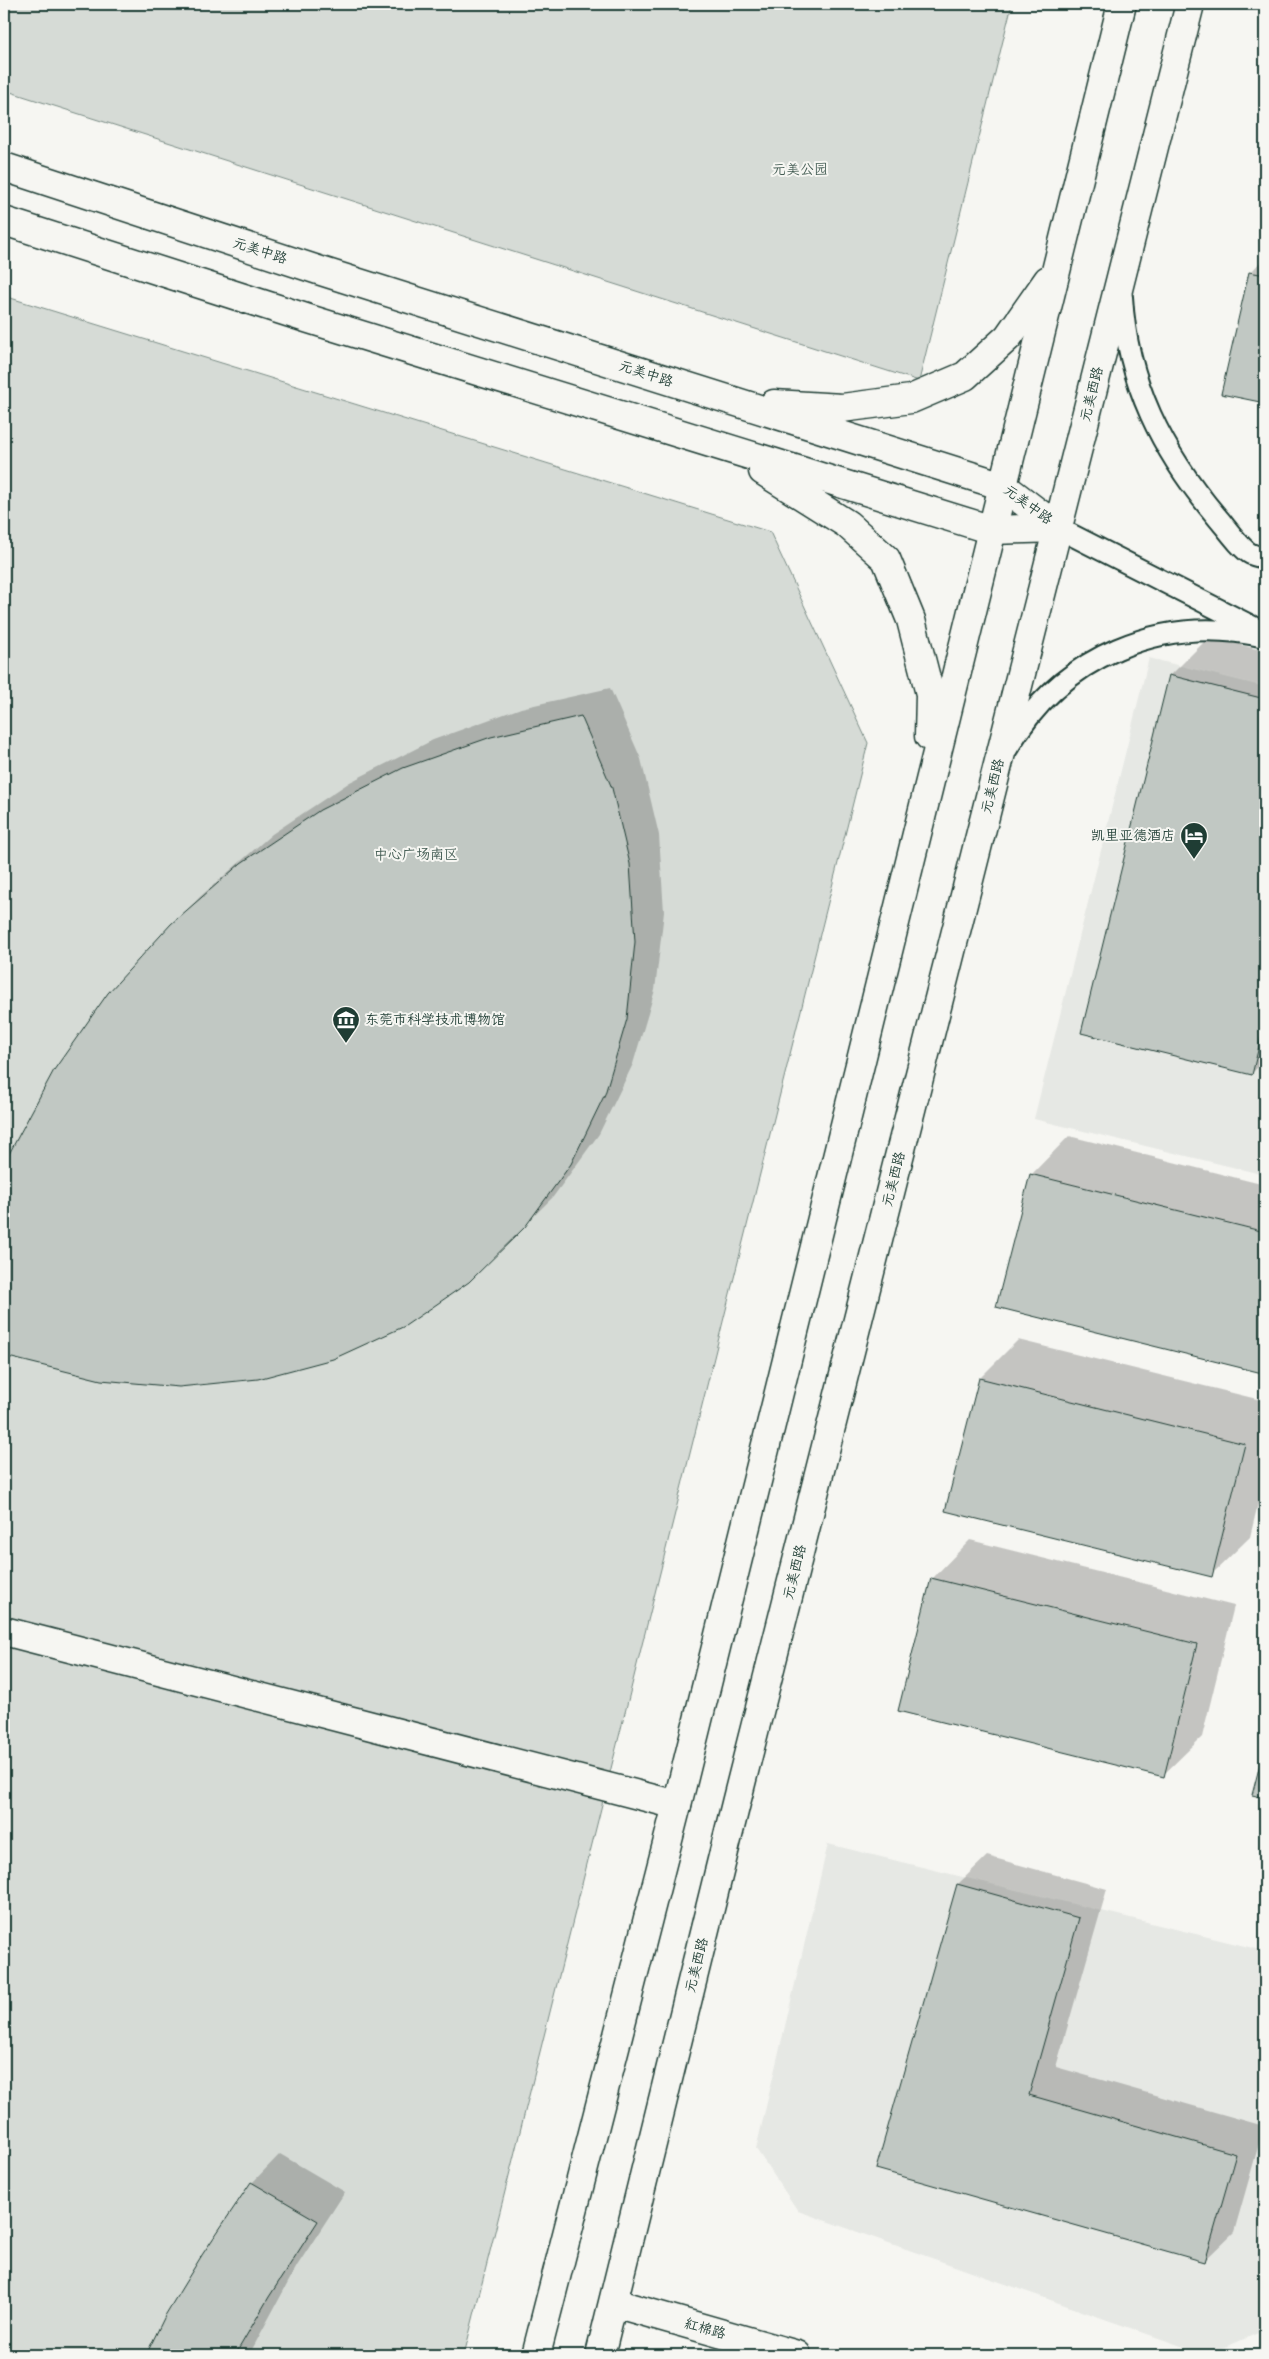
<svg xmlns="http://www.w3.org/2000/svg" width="1269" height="2359" viewBox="0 0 1269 2359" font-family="Kalam,'LXGW WenKai TC',sans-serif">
	<rect width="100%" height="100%" fill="#f6f6f2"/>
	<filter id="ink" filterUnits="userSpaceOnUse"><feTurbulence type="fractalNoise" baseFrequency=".02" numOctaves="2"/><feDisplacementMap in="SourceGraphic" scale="10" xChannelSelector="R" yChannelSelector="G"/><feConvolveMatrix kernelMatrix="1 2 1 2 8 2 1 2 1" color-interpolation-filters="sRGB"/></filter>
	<g filter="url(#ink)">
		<!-- built -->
		<g fill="#e6e8e4">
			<path d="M1149,658L1265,687V1175L1034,1119Z"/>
			<path d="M828,1844L1265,1951V2330L1207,2355L798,2211L756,2149Z"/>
		</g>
		<!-- green -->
		<g fill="#d6dbd6" stroke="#7a8c85">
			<path d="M4,4H1012L919,381L4,90Z"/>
			<path d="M4,296L770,532L868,743L464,2355H4Z"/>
		</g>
		<!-- shadow -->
		<g fill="#0003">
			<path d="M1265,257V402L1223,393L1251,272Z"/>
			<path d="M1209,637L1265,651V1060L1251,1074L1170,676Z"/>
			<path d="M610,688L641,759L659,835L664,912L655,990L633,1064L599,1134L553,1197L468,1281L101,1379L4,1354V1172L11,1153L172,925L201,896L272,834L350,782L433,740L521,708Z"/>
			<path d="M1069,1136L1265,1185V1369L1262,1372L1031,1175Z"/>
			<path d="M1018,1340L1265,1401V1475L1250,1537L1211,1575L980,1378Z"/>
			<path d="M970,1540L1234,1606L1202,1737L1163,1775L932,1579Z"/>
			<path d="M987,1856L1107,1889L1056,2067L1264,2126L1234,2232L1205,2260L878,2168L958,1884Z"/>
			<path d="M280,2154L345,2192L297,2266L249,2355H147L167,2315L252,2183Z"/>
		</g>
		<!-- building -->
		<g fill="#c1c8c3" stroke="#1f3d34">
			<path d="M1249,272L1265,275V403L1221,394Z"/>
			<path d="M1169,675L1265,699V1021L1252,1075L1081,1033Z"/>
			<path d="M581,716L612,788L630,864L635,942L627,1019L605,1094L571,1164L525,1227L469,1282L405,1326L333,1359L258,1379L179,1387L101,1380L4,1356V1168L10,1152L54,1070L108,993L171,924L241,863L320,810L403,768L491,737Z"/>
			<path d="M1030,1174L1265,1232V1362L1262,1373L996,1307Z"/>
			<path d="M979,1378L1245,1444L1212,1577L945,1511Z"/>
			<path d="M931,1578L1197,1644L1164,1777L898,1711Z"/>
			<path d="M1265,1745V1798L1252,1795Z"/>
			<path d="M957,1884L1079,1918L1029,2095L1236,2154L1205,2262L876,2169Z"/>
			<path d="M251,2182L318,2221L269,2297L235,2355H146L166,2314L202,2255Z"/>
		</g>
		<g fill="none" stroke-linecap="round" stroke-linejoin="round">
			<defs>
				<g id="lane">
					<path d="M1122,297C1127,383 1162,452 1217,517C1225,526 1241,549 1251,554C1255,556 1261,557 1265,558"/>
					<path d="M1058,528L1257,629"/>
					<path d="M1007,749C1061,656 1161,613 1265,637"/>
				</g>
				<path id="street" d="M614,2303L797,2355"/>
				<g id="secondary">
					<path d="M4,167L321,271L1003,486L1058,528"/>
					<path d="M4,221L309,319L992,530L1058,528"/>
					<path d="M774,404L842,408L911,399L965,376L1008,337L1048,280"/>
					<path d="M763,471L847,524L886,559L911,620L930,694L929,736"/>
					<path d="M4,1631L677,1805"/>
					<path d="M536,2355L677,1805L1122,4"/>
					<path d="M600,2355L736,1803L1190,4"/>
				</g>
			</defs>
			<!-- lane casing -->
			<use href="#lane" stroke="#1f3d34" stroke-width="24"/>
			<!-- street casing -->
			<use href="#street" stroke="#1f3d34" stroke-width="31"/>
			<!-- secondary casing -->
			<use href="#secondary" stroke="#1f3d34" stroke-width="31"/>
			<!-- lane -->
			<use href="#lane" stroke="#f6f6f2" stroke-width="20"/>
			<!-- street -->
			<use href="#street" stroke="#f6f6f2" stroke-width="28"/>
			<!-- secondary -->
			<use href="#secondary" stroke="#f6f6f2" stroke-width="28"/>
		</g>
	</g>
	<!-- icons -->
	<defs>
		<symbol id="hotel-pin" viewBox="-11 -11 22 30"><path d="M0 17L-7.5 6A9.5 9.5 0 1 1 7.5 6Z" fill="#1f3d34" stroke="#f6f6f2"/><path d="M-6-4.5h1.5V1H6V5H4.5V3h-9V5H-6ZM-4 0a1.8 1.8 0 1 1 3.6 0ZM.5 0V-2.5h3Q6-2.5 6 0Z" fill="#fff"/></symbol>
		<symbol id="museum-pin" viewBox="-11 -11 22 30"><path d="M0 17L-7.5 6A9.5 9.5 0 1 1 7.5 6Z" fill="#1f3d34" stroke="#f6f6f2"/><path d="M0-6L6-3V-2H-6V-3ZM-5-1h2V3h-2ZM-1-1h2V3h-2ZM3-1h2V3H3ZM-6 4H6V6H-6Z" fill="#fff"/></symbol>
	</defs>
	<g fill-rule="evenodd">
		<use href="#hotel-pin" x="1178" y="820" width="32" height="43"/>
		<use href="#museum-pin" x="330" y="1004" width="32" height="43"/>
	</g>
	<g text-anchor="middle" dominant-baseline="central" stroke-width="4" stroke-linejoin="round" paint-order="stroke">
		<!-- park labels -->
		<g font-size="14" fill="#445d54" stroke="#f6f6f2">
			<text x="800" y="170">元美公园</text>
			<text x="416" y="855">中心广场南区</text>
		</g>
		<!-- street labels -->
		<g font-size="14" fill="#1f3d34" stroke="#f6f6f2">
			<text transform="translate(260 251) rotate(18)">元美中路</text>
			<text transform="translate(646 374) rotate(18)">元美中路</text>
			<text transform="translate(1092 394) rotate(-76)">元美西路</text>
			<text transform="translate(1028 505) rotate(36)">元美中路</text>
			<text transform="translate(993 786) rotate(-76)">元美西路</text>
			<text transform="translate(894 1179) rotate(-76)">元美西路</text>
			<text transform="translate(795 1572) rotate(-76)">元美西路</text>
			<text transform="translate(697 1965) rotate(-76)">元美西路</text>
			<text transform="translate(705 2329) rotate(16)">紅棉路</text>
		</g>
		<!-- poi labels -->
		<g font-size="14" fill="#1f3d34" stroke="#f6f6f2" text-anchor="end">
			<text x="1175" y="836">凯里亚德酒店</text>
			<text x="365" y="1020" text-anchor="start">东莞市科学技术博物馆</text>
		</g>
	</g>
	<!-- margin -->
	<rect width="1269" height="2359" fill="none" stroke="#f6f6f2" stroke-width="20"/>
	<rect x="10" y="10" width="1249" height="2339" fill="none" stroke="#1f3d34" stroke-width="2" filter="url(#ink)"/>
</svg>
